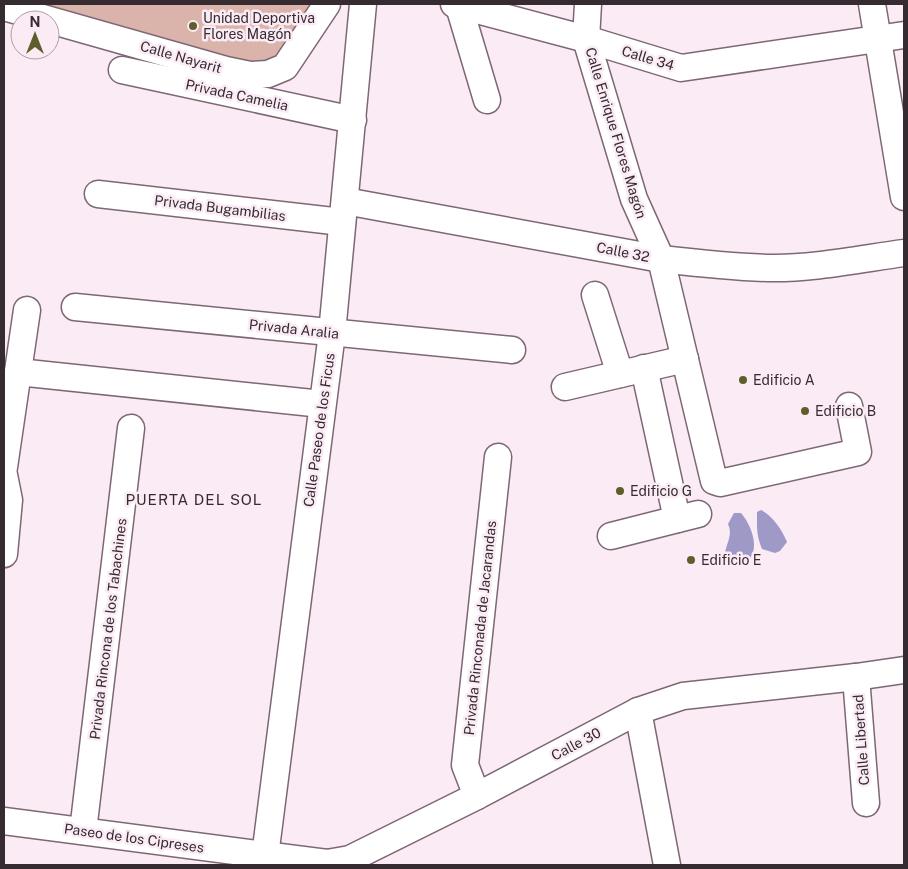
<svg xmlns="http://www.w3.org/2000/svg" width="908" height="869" viewBox="0 0 908 869" font-family="'Public Sans',sans-serif">
	<rect width="100%" height="100%" fill="#fbebf5"/>
	<!-- green -->
	<path fill="#dab3ab" d="M10,4H316L291,39L267,68Z"/>
	<!-- water -->
	<g fill="#9e99c7">
		<path d="M761,510C773,516 782,530 787,542L780,551L775,553L762,549C756,534 757,527 757,512Z"/>
		<path d="M734,513H741C754,528 764,560 737,566L728,560L725,553C727,542 733,534 728,524Z"/>
	</g>
	<g fill="none" stroke-linecap="round" stroke-linejoin="round">
		<defs>
			<g id="minor">
				<path d="M454,4L586,39L681,68L904,35"/>
				<path d="M588,4L586,39L634,199L661,259L714,481L720,483L858,452L849,406"/>
				<path d="M872,4L904,197"/>
				<path d="M459,6L487,100"/>
				<path d="M4,7L226,70L250,75L268,74L285,67L327,4"/>
				<path d="M122,70L353,120"/>
				<path d="M98,194L342,222"/>
				<path d="M345,201L661,259C696,263 732,267 768,268C812,269 860,259 904,253"/>
				<path d="M595,295L620,374"/>
				<path d="M75,307L512,350"/>
				<path d="M644,368L677,519"/>
				<path d="M18,372L322,404"/>
				<path d="M565,387L685,359"/>
				<path d="M4,467L27,310"/>
				<path d="M4,475L9,500L4,554"/>
				<path d="M611,536L698,514"/>
				<path d="M856,677L866,803"/>
				<path d="M638,711L667,865"/>
				<path d="M477,796L465,765L498,457"/>
				<path d="M4,821L327,863L350,859L477,796L638,711L683,696L856,677L904,670"/>
				<path d="M83,831L131,428"/>
				<path d="M265,856L332,333L363,4"/>
			</g>
		</defs>
		<!-- minor casing -->
		<use href="#minor" stroke="#7e6775" stroke-width="29"/>
		<!-- minor -->
		<use href="#minor" stroke="#fff" stroke-width="26"/>
	</g>
	<!-- markers -->
	<g fill="#5d5e2b" stroke="#fbebf5" stroke-width="2">
		<circle cx="193" cy="26" r="5"/>
		<circle cx="743" cy="380" r="5"/>
		<circle cx="805" cy="411" r="5"/>
		<circle cx="620" cy="491" r="5"/>
		<circle cx="691" cy="560" r="5"/>
	</g>
	<g text-anchor="middle" dominant-baseline="central" stroke-width="5" stroke-linejoin="round" paint-order="stroke">
		<!-- poi labels -->
		<g font-size="14" fill="#352b31" stroke="#fbebf5" text-anchor="start">
			<text x="203" y="18">Unidad Deportiva<tspan x="203" dy="16">Flores Magón</tspan></text>
			<text x="753" y="380">Edificio A</text>
			<text x="815" y="411">Edificio B</text>
			<text x="630" y="491">Edificio G</text>
			<text x="701" y="560">Edificio E</text>
		</g>
		<!-- street labels -->
		<g font-size="14" fill="#352b31" stroke="#fbebf5">
			<text transform="translate(181 57) rotate(16)">Calle Nayarit</text>
			<text transform="translate(648 58) rotate(17)">Calle 34</text>
			<text transform="translate(237 95) rotate(12)">Privada Camelia</text>
			<text transform="translate(616 133) rotate(73)">Calle Enrique Flores Magón</text>
			<text transform="translate(220 208) rotate(7)">Privada Bugambilias</text>
			<text transform="translate(623 252) rotate(11)">Calle 32</text>
			<text transform="translate(294 329) rotate(6)">Privada Aralia</text>
			<text transform="translate(319 430) rotate(-82)">Calle Paseo de los Ficus</text>
			<text transform="translate(480 628) rotate(-84)">Privada Rinconada de Jacarandas</text>
			<text transform="translate(108 629) rotate(-83)">Privada Rincona de los Tabachines</text>
			<text transform="translate(861 740) rotate(-94)">Calle Libertad</text>
			<text transform="translate(576 744) rotate(-28)">Calle 30</text>
			<text transform="translate(134 838) rotate(8)">Paseo de los Cipreses</text>
		</g>
		<!-- neighbourhood labels -->
		<g font-size="15" letter-spacing="1" fill="#352b31" stroke="#fbebf5">
			<text x="194" y="499">PUERTA DEL SOL</text>
		</g>
	</g>
	<!-- border -->
	<rect width="908" height="869" fill="none" stroke="#352b31" stroke-width="10"/>
	<!-- north arrow -->
	<g transform="translate(35 35)"><circle r="24" fill="#fbebf5" stroke="#ac9ea7"/>
	<path d="M0-4L9 19L0 12L-9 19Z" fill="#5d5e2b"/>
	<text y="-8" font-size="14" font-weight="bold" text-anchor="middle" fill="#352b31">N</text>
	</g>
</svg>
